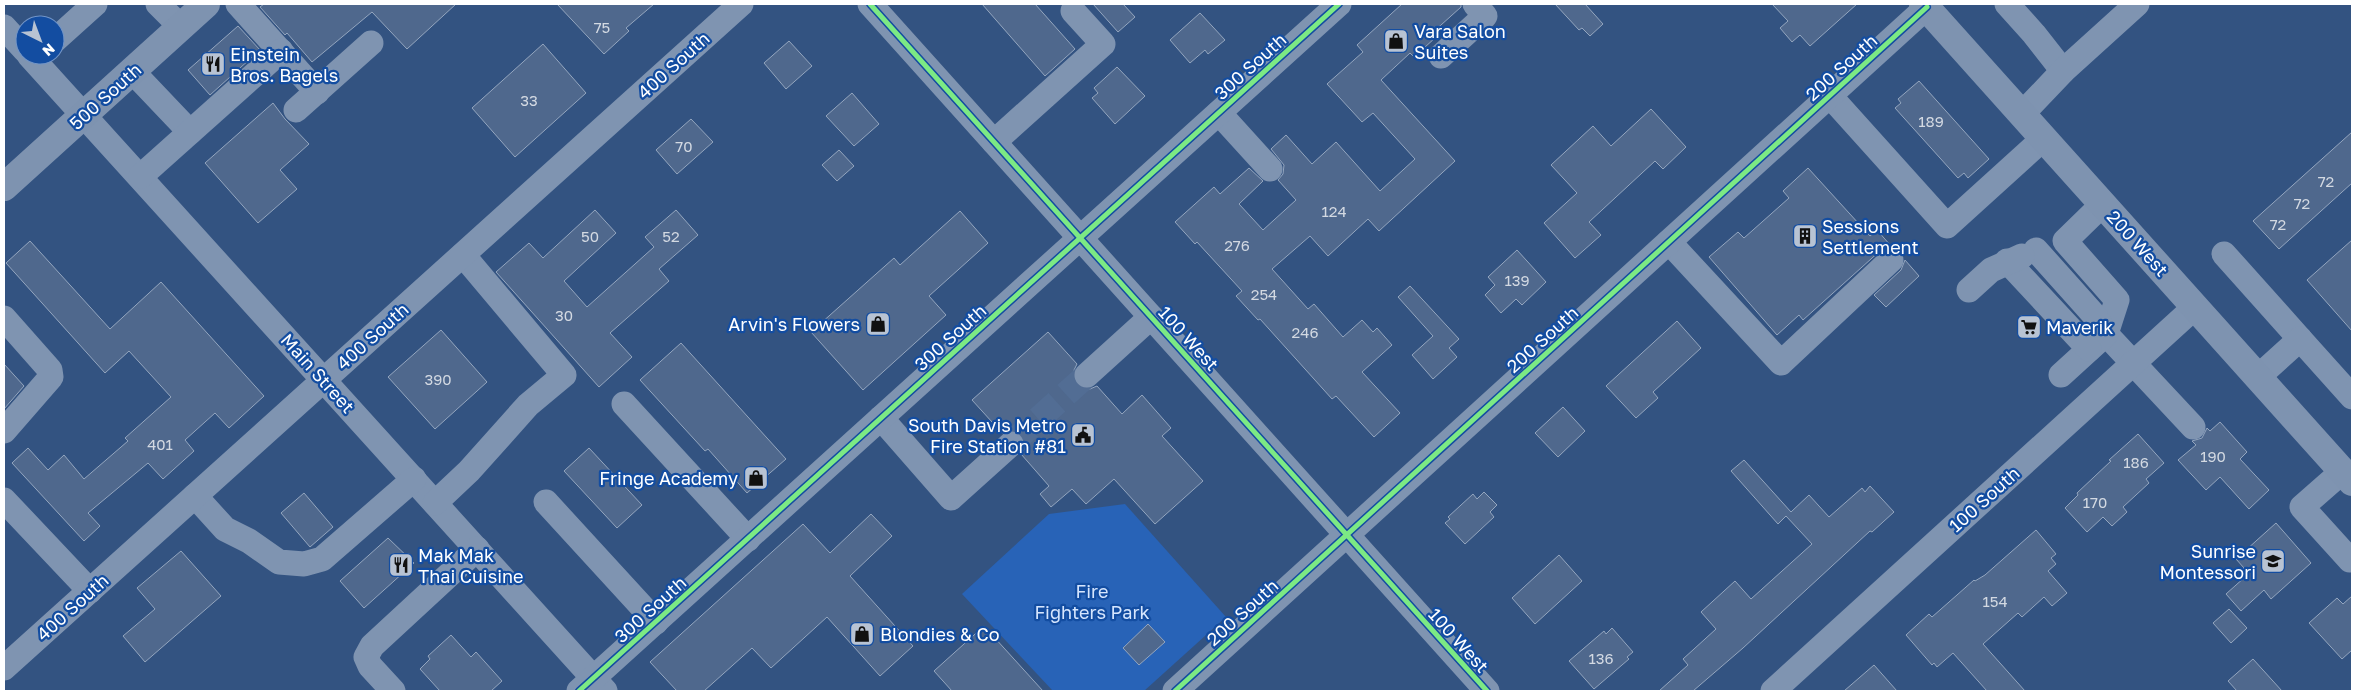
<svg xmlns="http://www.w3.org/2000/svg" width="2356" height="695" viewBox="0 0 2356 695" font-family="'Golos Text',sans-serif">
	<rect width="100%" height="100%" fill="#335381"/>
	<!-- green -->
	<path fill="#2863b7" d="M1125,504L1226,617L1144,691H1053L962,594L1049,514Z"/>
	<!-- building -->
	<g fill="#4f688d" stroke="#94a6bf">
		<path d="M264,4H456L407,49L372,12L312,62L287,33L285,35L260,7Z"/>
		<path d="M557,4H654L626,28L629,31L604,54Z"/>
		<path d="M982,4H1035L1075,49L1045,76Z"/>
		<path d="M1093,4H1123L1135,17L1118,32Z"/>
		<path d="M1402,4H1461V7L1431,34L1435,38L1414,57L1410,53L1381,80L1455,161L1379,231L1368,219L1328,256L1310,236L1272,269L1308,309L1314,304L1343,337L1362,320L1373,332L1377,328L1392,345L1362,372L1400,413L1374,437L1336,396L1332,399L1260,319L1258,320L1236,296L1242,291L1197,242L1195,244L1175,222L1214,187L1220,194L1249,168L1263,181L1239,204L1263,230L1296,200L1278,180L1283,174L1284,165L1271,149L1286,135L1312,164L1336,142L1380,191L1415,159L1373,113L1362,122L1327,84L1363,52L1357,45Z"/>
		<path d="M1555,4H1585L1603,24L1590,36L1582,28L1579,30Z"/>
		<path d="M1772,4H1857L1810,46L1800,35L1792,42L1780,28L1788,21Z"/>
		<path d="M1200,13L1225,40L1208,54L1205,50L1190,63L1170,40Z"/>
		<path d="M238,26L260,50L210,95L188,70Z"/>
		<path d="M789,41L812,66L786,89L764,63Z"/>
		<path d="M543,44L586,93L515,157L472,108Z"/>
		<path d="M1117,67L1145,96L1115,124L1092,98L1098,93L1094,88Z"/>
		<path d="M1919,81L1989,159L1968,178L1964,173L1958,178L1895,108L1901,103L1898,99Z"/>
		<path d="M852,93L879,124L854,146L826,116Z"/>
		<path d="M273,103L285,119L309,144L280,170L297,189L258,223L205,163Z"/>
		<path d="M1651,109L1686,147L1663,169L1655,161L1589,222L1601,235L1575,258L1544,223L1577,193L1551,165L1593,126L1611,146Z"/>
		<path d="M691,119L713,142L677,174L656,150Z"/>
		<path d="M2352,132V183L2279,249L2253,221Z"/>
		<path d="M839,150L854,166L837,181L822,165Z"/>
		<path d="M1808,168L1870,236L1877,230L1891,246L1881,250L1803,320L1799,315L1777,335L1709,257L1738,232L1744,238L1789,198L1783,191Z"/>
		<path d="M595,210L616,233L564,281L587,307L654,247L645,237L676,210L698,235L659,269L669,281L610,333L632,357L599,387L496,272L529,243L543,258Z"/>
		<path d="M960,211L988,243L929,296L946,315L863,390L811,332L894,258L900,265Z"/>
		<path d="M2352,240V331L2307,280Z"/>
		<path d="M30,241L110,329L161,282L264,396L229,428L215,413L185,440L194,451L163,479L148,463L88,513L100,526L84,541L12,463L28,448L48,470L64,455L84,479L128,441L125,438L171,397L129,351L105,373L6,263Z"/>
		<path d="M1517,250L1546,282L1522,305L1516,299L1501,313L1485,295L1495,285L1488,277Z"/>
		<path d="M1905,260L1919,276L1886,307L1874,295L1901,270Z"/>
		<path d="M1410,286L1459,339L1449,348L1457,357L1433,379L1412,355L1433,336L1398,297Z"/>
		<path d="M1677,321L1701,348L1653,392L1658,398L1636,418L1606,386Z"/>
		<path d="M441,330L487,382L435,429L388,377Z"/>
		<path d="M1048,332L1077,364L1074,370L1073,378L1077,385L1083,389H1090L1097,386L1122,414L1142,395L1171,428L1162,436L1203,481L1155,524L1114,479L1086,504L1072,489L1051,507L1040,494L1049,486L1021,454L1025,448V441L1022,435L1015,430H1008L1002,433L972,400Z"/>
		<path d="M681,343L786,459L747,493L708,449L705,451L640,380Z"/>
		<path d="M4,364L24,386L4,409Z"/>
		<path d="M1563,407L1585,431L1558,457L1535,433Z"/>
		<path d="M2220,422L2247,452L2240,459L2269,490L2249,509L2220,477L2206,490L2178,460L2196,445L2192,441L2202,438L2207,428L2210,431Z"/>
		<path d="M2138,434L2164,463L2146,479L2149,483L2123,507L2127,512L2112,526L2103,517L2087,532L2065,508L2078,495L2077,493L2111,461L2109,460Z"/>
		<path d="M589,448L642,505L617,528L564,471Z"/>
		<path d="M1744,460L1791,512L1809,495L1829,517L1862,488L1865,492L1870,486L1894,512L1872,532L1870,531L1743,648L1693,691H1659L1688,665L1683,659L1716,629L1701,612L1735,581L1751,599L1812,544L1786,516L1778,524L1731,471Z"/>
		<path d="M1484,492L1497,505L1490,512L1494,517L1465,544L1445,523L1450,519L1448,517L1473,494L1477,499Z"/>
		<path d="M304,493L333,527L310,547L281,513Z"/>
		<path d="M871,514L892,536L850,576L913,646L880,676L827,617L771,668L752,648L704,691H677L650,662L803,524L830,553Z"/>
		<path d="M2276,523L2311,563L2271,599L2264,590L2241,611L2226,594L2245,577L2240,572L2244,568L2236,559Z"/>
		<path d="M2036,530L2056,554L2051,558L2056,564L2048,571L2067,593L2052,606L2044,597L2022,617L2018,613L1983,644L2025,691H1987L1953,653L1937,667L1934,663L1932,665L1906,635L1929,614L1932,617L1974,580L1975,581L1985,575Z"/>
		<path d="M388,538L414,563L364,608L340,581Z"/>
		<path d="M181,551L221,596L145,662L123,636L155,609L137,588Z"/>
		<path d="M1559,555L1582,581L1535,624L1512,598Z"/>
		<path d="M2352,596V650L2342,659L2309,623L2337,598L2343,604Z"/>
		<path d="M2229,609L2247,628L2231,643L2213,623Z"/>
		<path d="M1148,624L1165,642L1139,665L1123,648Z"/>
		<path d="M984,626L1043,691H952L934,671Z"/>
		<path d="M1612,628L1633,652L1627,657L1629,659L1594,689L1569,661L1604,631L1606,634Z"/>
		<path d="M451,635L471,657L476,652L502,681L491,691H440L420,669L430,659L428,656Z"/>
		<path d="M2253,659L2282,691H2237L2228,681Z"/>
		<path d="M1874,665L1897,691H1844Z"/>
	</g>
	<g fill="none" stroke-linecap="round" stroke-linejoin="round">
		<!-- minor-tunnel -->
		<path stroke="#526d94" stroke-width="25" stroke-dasharray="25 12" stroke-linecap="butt" d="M1011,444L1087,375"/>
		<!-- minor -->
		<g stroke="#7f94b1" stroke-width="25">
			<path d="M158,4L181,27"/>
			<path d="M238,4L317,92"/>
			<path d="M870,4L1487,691"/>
			<path d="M2007,4L2034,34L2063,71"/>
			<path d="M4,27L25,50"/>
			<path d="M55,40L95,4"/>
			<path d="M29,55L605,691"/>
			<path d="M1441,56L1485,16L1475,4"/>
			<path d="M132,71L190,132"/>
			<path d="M1830,96L1947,226L2044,138"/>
			<path d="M296,110L371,43"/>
			<path d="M1219,113L1270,169"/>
			<path d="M2022,114L2063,71L2137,4"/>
			<path d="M994,142L1103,44L1073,11"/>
			<path d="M141,176L281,51"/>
			<path d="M2103,204L2065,241L2117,300L2106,334L2193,427"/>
			<path d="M1669,242L1781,363L1891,260"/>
			<path d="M2036,250L2095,316L2106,334L2061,375"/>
			<path d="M2224,254L2300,339"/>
			<path d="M2007,261L2089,349"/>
			<path d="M1969,290L1991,270L2022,256"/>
			<path d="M4,318L50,370L51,377L4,431"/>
			<path d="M1087,375L1151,317"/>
			<path d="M2258,377L2300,339L2352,397"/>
			<path d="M624,404L748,539"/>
			<path d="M881,418L951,498L1011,444"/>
			<path d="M2343,471L2302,507L2350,560L2352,558"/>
			<path d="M195,496L225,529L249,541L279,562L304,564L322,559L414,479"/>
			<path d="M4,500L90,591"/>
			<path d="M546,502L656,622"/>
			<path d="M435,503L469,471L528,405L564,375L463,255"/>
			<path d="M4,668L741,4"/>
			<path d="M393,691L370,666L366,657L372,646L477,549"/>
			<path d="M579,691L1339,4"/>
			<path d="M1175,691L1927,7"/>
			<path d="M1773,691L2195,307"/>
		</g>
		<!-- major -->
		<g stroke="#7e93b0" stroke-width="28">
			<path d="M1923,4L2352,482"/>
			<path d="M4,187L206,4"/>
		</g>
		<defs>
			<g id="cycleway">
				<path d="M870,4L1487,691"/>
				<path d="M579,691L1339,4"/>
				<path d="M1175,691L1927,7"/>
			</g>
		</defs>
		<!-- cycleway casing -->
		<use href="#cycleway" stroke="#134da1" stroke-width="8"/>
		<!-- cycleway -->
		<use href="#cycleway" stroke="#7ce984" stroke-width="5"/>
	</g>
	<!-- icons -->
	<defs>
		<symbol id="shop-square" viewBox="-11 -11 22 22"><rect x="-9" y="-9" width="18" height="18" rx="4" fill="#b8c3d3" stroke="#134da1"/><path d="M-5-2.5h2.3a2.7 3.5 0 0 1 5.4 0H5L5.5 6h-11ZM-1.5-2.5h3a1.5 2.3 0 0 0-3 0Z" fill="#111"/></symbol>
		<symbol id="restaurant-square" viewBox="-11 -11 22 22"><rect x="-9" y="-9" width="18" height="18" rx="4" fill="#b8c3d3" stroke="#134da1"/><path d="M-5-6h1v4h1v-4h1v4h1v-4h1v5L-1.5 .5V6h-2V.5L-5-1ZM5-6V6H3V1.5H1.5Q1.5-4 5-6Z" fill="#111"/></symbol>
		<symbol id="building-square" viewBox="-11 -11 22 22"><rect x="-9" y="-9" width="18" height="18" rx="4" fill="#b8c3d3" stroke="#134da1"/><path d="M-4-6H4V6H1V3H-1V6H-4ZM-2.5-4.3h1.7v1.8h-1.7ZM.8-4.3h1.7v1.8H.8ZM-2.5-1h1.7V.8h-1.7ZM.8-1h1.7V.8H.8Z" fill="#111"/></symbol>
		<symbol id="supermarket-square" viewBox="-11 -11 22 22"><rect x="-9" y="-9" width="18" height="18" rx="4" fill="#b8c3d3" stroke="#134da1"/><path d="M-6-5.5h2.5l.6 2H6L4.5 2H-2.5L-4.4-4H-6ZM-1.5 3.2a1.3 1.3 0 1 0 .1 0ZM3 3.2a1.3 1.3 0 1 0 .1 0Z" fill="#111"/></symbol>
		<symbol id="civic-square" viewBox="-11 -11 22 22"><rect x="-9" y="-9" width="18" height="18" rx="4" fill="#b8c3d3" stroke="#134da1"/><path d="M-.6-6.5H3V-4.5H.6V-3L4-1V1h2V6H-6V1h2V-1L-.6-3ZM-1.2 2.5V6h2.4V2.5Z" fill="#111"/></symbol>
		<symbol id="school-square" viewBox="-11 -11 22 22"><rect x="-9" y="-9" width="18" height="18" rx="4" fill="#b8c3d3" stroke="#134da1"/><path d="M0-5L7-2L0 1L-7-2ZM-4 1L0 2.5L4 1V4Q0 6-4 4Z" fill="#111"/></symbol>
	</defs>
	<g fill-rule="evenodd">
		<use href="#shop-square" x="1382" y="27" width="28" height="28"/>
		<use href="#restaurant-square" x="199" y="50" width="28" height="28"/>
		<use href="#building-square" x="1791" y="222" width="28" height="28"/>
		<use href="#shop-square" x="864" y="310" width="28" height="28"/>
		<use href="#supermarket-square" x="2015" y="313" width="28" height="28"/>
		<use href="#civic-square" x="1069" y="421" width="28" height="28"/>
		<use href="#shop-square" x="742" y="464" width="28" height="28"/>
		<use href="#school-square" x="2259" y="547" width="28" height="28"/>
		<use href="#restaurant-square" x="387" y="551" width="28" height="28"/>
		<use href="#shop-square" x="848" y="620" width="28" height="28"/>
	</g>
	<g text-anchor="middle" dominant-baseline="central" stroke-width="4.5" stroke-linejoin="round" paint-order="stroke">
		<!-- number labels -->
		<g font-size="15" fill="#d3d9e2">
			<text x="602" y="27">75</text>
			<text x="529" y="100">33</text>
			<text x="1931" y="121">189</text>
			<text x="684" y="146">70</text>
			<text x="2326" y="181">72</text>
			<text x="2302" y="203">72</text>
			<text x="1334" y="211">124</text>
			<text x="2278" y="224">72</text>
			<text x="590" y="236">50</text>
			<text x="671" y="236">52</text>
			<text x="1237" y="245">276</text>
			<text x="1517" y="280">139</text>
			<text x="1264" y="294">254</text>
			<text x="564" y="315">30</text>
			<text x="1305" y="332">246</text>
			<text x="438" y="379">390</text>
			<text x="160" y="444">401</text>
			<text x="2213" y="456">190</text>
			<text x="2136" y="462">186</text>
			<text x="2095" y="502">170</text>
			<text x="1995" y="601">154</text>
			<text x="1601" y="658">136</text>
		</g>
		<!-- poi labels -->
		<g font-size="18" fill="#fff" stroke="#134da1" text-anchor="start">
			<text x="1414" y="31">Vara Salon<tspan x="1414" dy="21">Suites</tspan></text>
			<text x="230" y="54">Einstein<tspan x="230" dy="21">Bros. Bagels</tspan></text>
			<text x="1822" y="226">Sessions<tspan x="1822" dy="21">Settlement</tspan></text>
			<text x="860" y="324" text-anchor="end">Arvin's Flowers</text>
			<text x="2046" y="327">Maverik</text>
			<text x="1066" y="425" text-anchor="end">South Davis Metro<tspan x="1066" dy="21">Fire Station #81</tspan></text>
			<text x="738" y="478" text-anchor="end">Fringe Academy</text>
			<text x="2256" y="551" text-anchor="end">Sunrise<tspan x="2256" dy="21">Montessori</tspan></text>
			<text x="418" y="555">Mak Mak<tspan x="418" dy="21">Thai Cuisine</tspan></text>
			<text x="880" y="634">Blondies &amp; Co</text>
		</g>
		<!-- street labels -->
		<g font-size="18" fill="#fff" stroke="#134da1">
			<text transform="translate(673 65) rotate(-42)">400 South</text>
			<text transform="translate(1250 66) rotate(-42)">300 South</text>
			<text transform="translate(1841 67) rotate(-42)">200 South</text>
			<text transform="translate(105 96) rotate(-42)">500 South</text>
			<text transform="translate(2138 243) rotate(48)">200 West</text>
			<text transform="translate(372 336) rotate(-42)">400 South</text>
			<text transform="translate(950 337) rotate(-42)">300 South</text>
			<text transform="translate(1189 338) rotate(48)">100 West</text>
			<text transform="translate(1542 339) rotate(-42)">200 South</text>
			<text transform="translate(318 373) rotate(48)">Main Street</text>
			<text transform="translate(1984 499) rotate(-42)">100 South</text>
			<text transform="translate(72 607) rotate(-42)">400 South</text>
			<text transform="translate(650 609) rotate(-42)">300 South</text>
			<text transform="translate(1242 612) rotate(-42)">200 South</text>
			<text transform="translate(1459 640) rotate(48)">100 West</text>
		</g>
		<!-- park labels -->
		<g font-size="18" fill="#d6e6fe" stroke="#134da1">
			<text x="1092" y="591">Fire<tspan x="1092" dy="21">Fighters Park</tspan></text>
		</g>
	</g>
	<!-- border -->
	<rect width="2356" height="695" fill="none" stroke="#ffffff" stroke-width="10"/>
	<!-- north arrow -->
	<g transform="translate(40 40) rotate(138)"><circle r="24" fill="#134da1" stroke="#7194c7"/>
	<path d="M0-4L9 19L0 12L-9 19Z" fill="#b8c3d3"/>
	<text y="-8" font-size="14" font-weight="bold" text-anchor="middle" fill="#ffffff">N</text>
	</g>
</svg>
